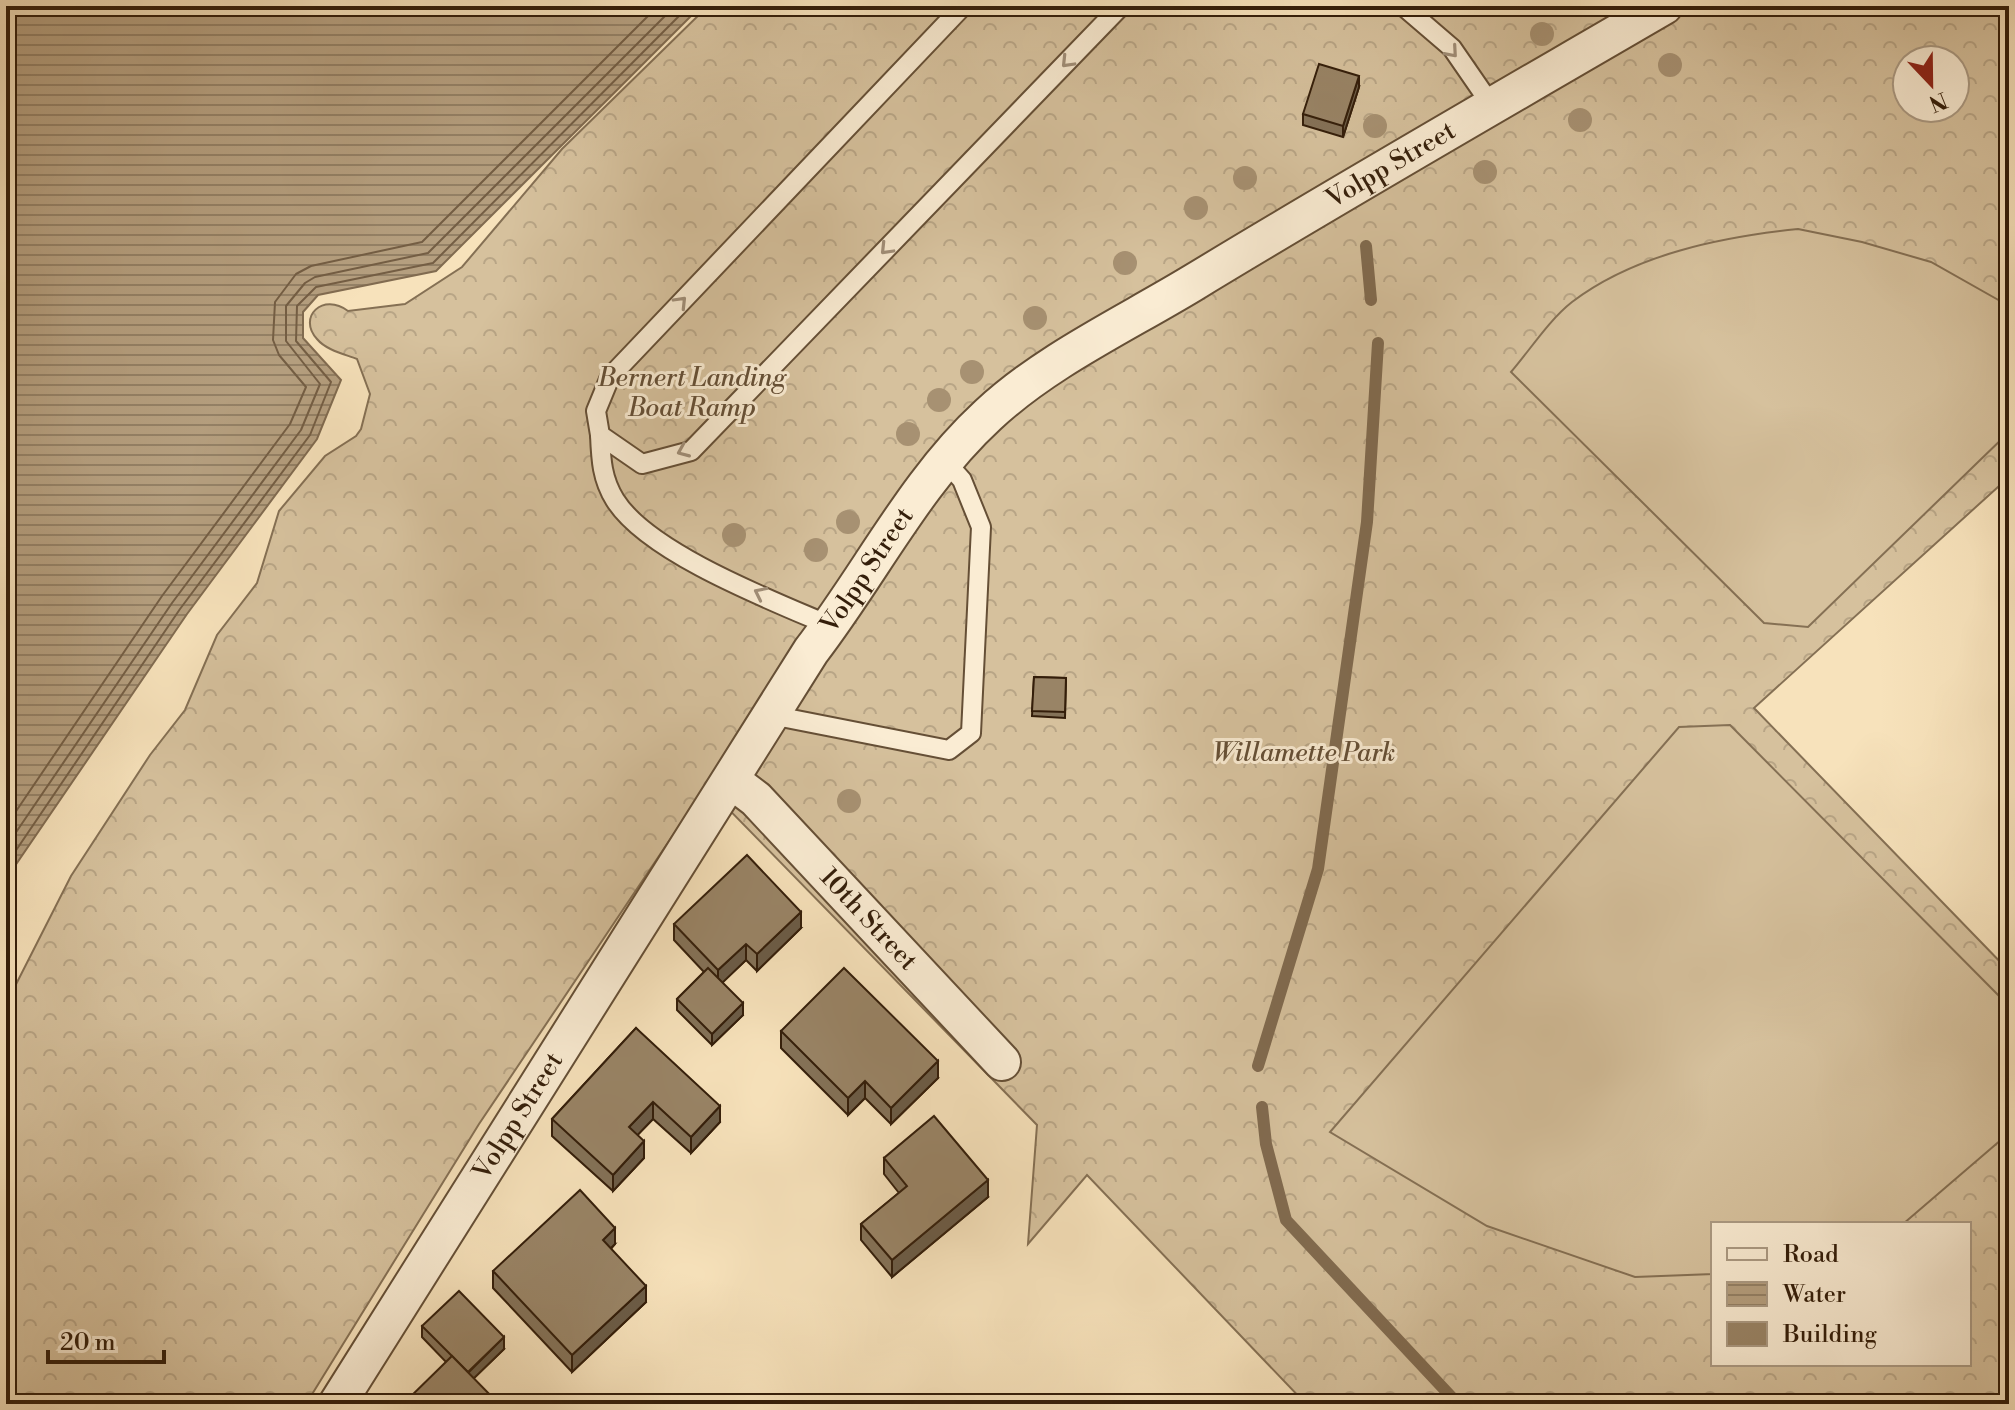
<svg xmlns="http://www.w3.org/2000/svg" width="2015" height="1410" viewBox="0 0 2015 1410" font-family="'Libre Bodoni',serif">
	<defs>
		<pattern id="forest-crowns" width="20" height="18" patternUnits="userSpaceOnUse" patternTransform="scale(2)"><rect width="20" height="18" fill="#d6c19d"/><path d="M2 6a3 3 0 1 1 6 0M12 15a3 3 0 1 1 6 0" fill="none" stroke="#b8a586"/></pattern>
		<pattern id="water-rules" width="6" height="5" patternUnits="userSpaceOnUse" patternTransform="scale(2)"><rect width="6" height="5" fill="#b59f7f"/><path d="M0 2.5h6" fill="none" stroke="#948166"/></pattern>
	</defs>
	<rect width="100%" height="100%" fill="#f7e2bb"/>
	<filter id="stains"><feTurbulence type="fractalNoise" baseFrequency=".0025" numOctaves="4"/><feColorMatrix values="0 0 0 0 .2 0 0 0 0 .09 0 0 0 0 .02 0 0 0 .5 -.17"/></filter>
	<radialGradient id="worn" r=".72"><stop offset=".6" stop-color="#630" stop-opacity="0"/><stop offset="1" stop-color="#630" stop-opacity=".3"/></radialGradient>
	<!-- forest -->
	<path fill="url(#forest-crowns)" stroke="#857054" stroke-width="2" fill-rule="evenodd" d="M708,6H2009V477L1754,708L2009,971V1404H1306L1087,1175L1028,1244L1037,1125L706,786L479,1124L306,1404H6V1004L71,876L150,755L185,710L217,635L257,583L279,511L325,456L356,436L361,429L370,394L357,359C344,354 326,350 317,339C297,317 323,292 348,311L405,304L462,267L562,149ZM1907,60H1955V108H1907ZM1713,1224H1969V1364H1713Z"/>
	<!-- pitch -->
	<g fill="#d6c19d" stroke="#857054" stroke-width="2">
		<path d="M1798,229L1862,242L1931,262L2009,306V432L1808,627L1764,623L1511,372C1530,350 1549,320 1572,302C1635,254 1722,237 1798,229Z"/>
		<path d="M1730,725L2009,1006V1133L1903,1224H1713V1274L1635,1277L1487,1226L1330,1132L1679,727Z"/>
	</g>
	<!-- water -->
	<path fill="url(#water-rules)" stroke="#816b50" stroke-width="2" d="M6,6H701L436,271L318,295L303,312V338L341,380L317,439L187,614L6,879Z"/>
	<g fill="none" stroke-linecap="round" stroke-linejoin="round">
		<!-- shore -->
		<g stroke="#745e44" stroke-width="2">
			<path d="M6,826L162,596L290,424L306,387L279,355L273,340L275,302L296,274L311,266L422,242L658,6"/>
			<path d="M6,847L172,603L301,430L320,384L286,341V306L305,283L315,277L428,253L675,6"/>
			<path d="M6,865L180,609L310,435L331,382L296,341L297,306L316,287L433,263L689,6"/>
		</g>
		<!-- stream -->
		<g stroke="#816b50" stroke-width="12">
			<path d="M1366,246L1371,300"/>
			<path d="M1258,1066L1318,869L1367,522L1378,343"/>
			<path d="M1262,1107L1266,1144L1286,1220L1458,1404"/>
		</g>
		<defs>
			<g id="lane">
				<path d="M963,6L610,377L596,411L600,435L642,464L691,451L1121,6"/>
				<path d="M1403,6L1452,48L1492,106"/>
				<path d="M600,435C601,460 602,479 615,500C648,553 773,601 831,626"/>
				<path d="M771,715L949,750L971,733L981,527L962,480L945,461"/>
			</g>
			<g id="street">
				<path id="s1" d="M731,780L756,799L1002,1062"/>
				<path id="s2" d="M337,1404L811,651C871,573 915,482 988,415C1046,361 1123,325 1191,284C1347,189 1506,98 1664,6"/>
			</g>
		</defs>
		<!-- lane casing -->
		<use href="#lane" stroke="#654f36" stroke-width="22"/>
		<!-- street casing -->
		<use href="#street" stroke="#654f36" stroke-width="40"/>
		<!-- lane -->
		<use href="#lane" stroke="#faecd3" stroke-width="18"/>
		<!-- street -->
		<use href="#street" stroke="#faecd3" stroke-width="36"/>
	</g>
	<!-- trees -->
	<g fill="#a79172">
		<circle cx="1542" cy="34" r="12"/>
		<circle cx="1670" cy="65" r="12"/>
		<circle cx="1580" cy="120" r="12"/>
		<circle cx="1375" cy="126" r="12"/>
		<circle cx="1485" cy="172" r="12"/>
		<circle cx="1245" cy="178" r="12"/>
		<circle cx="1196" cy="208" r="12"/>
		<circle cx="1125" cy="263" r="12"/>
		<circle cx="1035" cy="318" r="12"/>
		<circle cx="972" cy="372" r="12"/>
		<circle cx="939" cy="400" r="12"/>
		<circle cx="908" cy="434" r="12"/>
		<circle cx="848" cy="522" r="12"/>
		<circle cx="734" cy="535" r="12"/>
		<circle cx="816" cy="550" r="12"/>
		<circle cx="849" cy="801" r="12"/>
	</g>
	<!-- wall -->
	<g fill="#847258" stroke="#341e0a" stroke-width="2">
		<path d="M1359,87L1343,137L1303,125V114Z"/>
		<path d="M1034,677L1066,678L1065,718L1032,716Z"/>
		<path d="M674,924L801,928L757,971L746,960L722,982L743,1015L712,1045L677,1010V999L704,972L674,940Z"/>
		<path d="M636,1028L720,1122L691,1153L653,1119L637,1135L644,1158L613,1191L552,1136V1119Z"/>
		<path d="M781,1031L938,1078L891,1124L865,1098L848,1115L781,1048Z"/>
		<path d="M884,1158L988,1197L892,1277L861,1240V1224L899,1193L884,1174Z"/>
		<path d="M615,1244L611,1249L646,1302L572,1372L493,1288V1271Z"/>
		<path d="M422,1326L504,1349L474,1378L446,1362L422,1337Z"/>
	</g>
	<!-- shaded-wall -->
	<g fill="#6b5c47" stroke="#341e0a" stroke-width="2">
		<path d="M1359,76V87L1343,137V126Z"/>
		<path d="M801,912V928L757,971V954Z"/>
		<path d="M746,944V960L718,987V970Z"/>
		<path d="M743,1003V1015L712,1045V1034Z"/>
		<path d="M938,1061V1078L891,1124V1108Z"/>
		<path d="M865,1081V1098L848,1115V1098Z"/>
		<path d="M653,1102V1119L629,1144V1127Z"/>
		<path d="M720,1106V1122L691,1153V1137Z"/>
		<path d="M644,1141V1158L613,1191V1175Z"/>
		<path d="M988,1180V1197L892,1277V1260Z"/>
		<path d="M615,1228V1244L603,1256V1240Z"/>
		<path d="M646,1286V1302L572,1372V1355Z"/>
		<path d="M504,1337V1349L468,1384V1373Z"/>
	</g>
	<!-- building -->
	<g fill="#998466" stroke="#341e0a" stroke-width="2">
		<path d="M1319,64L1359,76L1343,126L1303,114Z"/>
		<path d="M1034,677L1066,678L1065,712L1032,711Z"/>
		<path d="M747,855L801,912L757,954L746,944L718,970L674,924Z"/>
		<path d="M708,968L743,1003L712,1034L677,999Z"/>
		<path d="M844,968L938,1061L891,1108L865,1081L848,1098L781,1031Z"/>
		<path d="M636,1028L720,1106L691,1137L653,1102L629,1127L644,1141L613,1175L552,1119Z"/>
		<path d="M934,1116L988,1180L892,1260L861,1224L907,1186L884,1158Z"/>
		<path d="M580,1190L615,1228L603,1240L646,1286L572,1355L493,1271Z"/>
		<path d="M459,1291L504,1337L468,1372L422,1326Z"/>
		<path d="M452,1356L499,1404H403Z"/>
	</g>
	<!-- one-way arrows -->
	<defs><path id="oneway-chevron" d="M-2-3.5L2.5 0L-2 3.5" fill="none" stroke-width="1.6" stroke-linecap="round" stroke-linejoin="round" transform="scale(2)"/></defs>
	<g stroke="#a18f79">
		<use href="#oneway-chevron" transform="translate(1452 52) rotate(49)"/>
		<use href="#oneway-chevron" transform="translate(1067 62) rotate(134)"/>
		<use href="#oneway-chevron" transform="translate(886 249) rotate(134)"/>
		<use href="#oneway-chevron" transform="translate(681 302) rotate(-46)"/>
		<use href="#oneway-chevron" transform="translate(683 451) rotate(157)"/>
		<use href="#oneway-chevron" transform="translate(760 593) rotate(-154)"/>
	</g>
	<g text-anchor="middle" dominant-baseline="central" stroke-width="6" stroke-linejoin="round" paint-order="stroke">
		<!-- street labels -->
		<g font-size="26" fill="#341e0a" stroke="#faecd3">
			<text stroke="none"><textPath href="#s2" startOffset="1660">Volpp Street</textPath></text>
			<text stroke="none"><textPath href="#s2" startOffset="988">Volpp Street</textPath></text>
			<text stroke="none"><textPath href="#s1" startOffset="196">10th Street</textPath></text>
			<text stroke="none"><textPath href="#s2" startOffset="340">Volpp Street</textPath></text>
		</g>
		<!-- park labels -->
		<g font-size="26" font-style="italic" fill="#654f36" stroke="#faecd3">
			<text x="692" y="378">Bernert Landing<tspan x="692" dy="30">Boat Ramp</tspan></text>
			<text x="1304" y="753">Willamette Park</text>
		</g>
	</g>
	<!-- margin -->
	<rect width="2015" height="1410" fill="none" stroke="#f7e2bb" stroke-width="32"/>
	<rect x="8" y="8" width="1999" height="1394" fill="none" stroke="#341e0a" stroke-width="4"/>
	<rect x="16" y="16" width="1983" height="1378" fill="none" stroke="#341e0a" stroke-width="2"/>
	<!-- legend -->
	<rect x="1711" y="1222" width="260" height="144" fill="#faecd3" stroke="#ab9a83" stroke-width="2"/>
	<rect x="1727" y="1248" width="40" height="12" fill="#faecd3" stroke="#ab9a83" stroke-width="2"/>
	<text x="1783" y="1262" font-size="24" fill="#341e0a">Road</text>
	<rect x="1727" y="1282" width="40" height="24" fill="url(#water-rules)" stroke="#ab9a83" stroke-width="2"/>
	<text x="1783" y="1302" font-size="24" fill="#341e0a">Water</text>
	<rect x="1727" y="1322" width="40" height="24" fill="#998466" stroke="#ab9a83" stroke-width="2"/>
	<text x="1783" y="1342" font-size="24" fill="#341e0a">Building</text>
	<!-- north arrow -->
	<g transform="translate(1931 84) rotate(158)"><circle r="38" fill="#faecd3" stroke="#ab9a83" stroke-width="2"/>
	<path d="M0-6L14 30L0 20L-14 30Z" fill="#8f2418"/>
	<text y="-12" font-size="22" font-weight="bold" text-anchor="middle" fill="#341e0a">N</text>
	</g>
	<!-- scale -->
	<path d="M48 1350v12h116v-12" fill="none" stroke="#341e0a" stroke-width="4"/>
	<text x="60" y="1350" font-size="24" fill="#341e0a" stroke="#faecd3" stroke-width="6" paint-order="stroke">20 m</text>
	<rect width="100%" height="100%" filter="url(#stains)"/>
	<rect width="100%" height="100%" fill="url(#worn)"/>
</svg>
